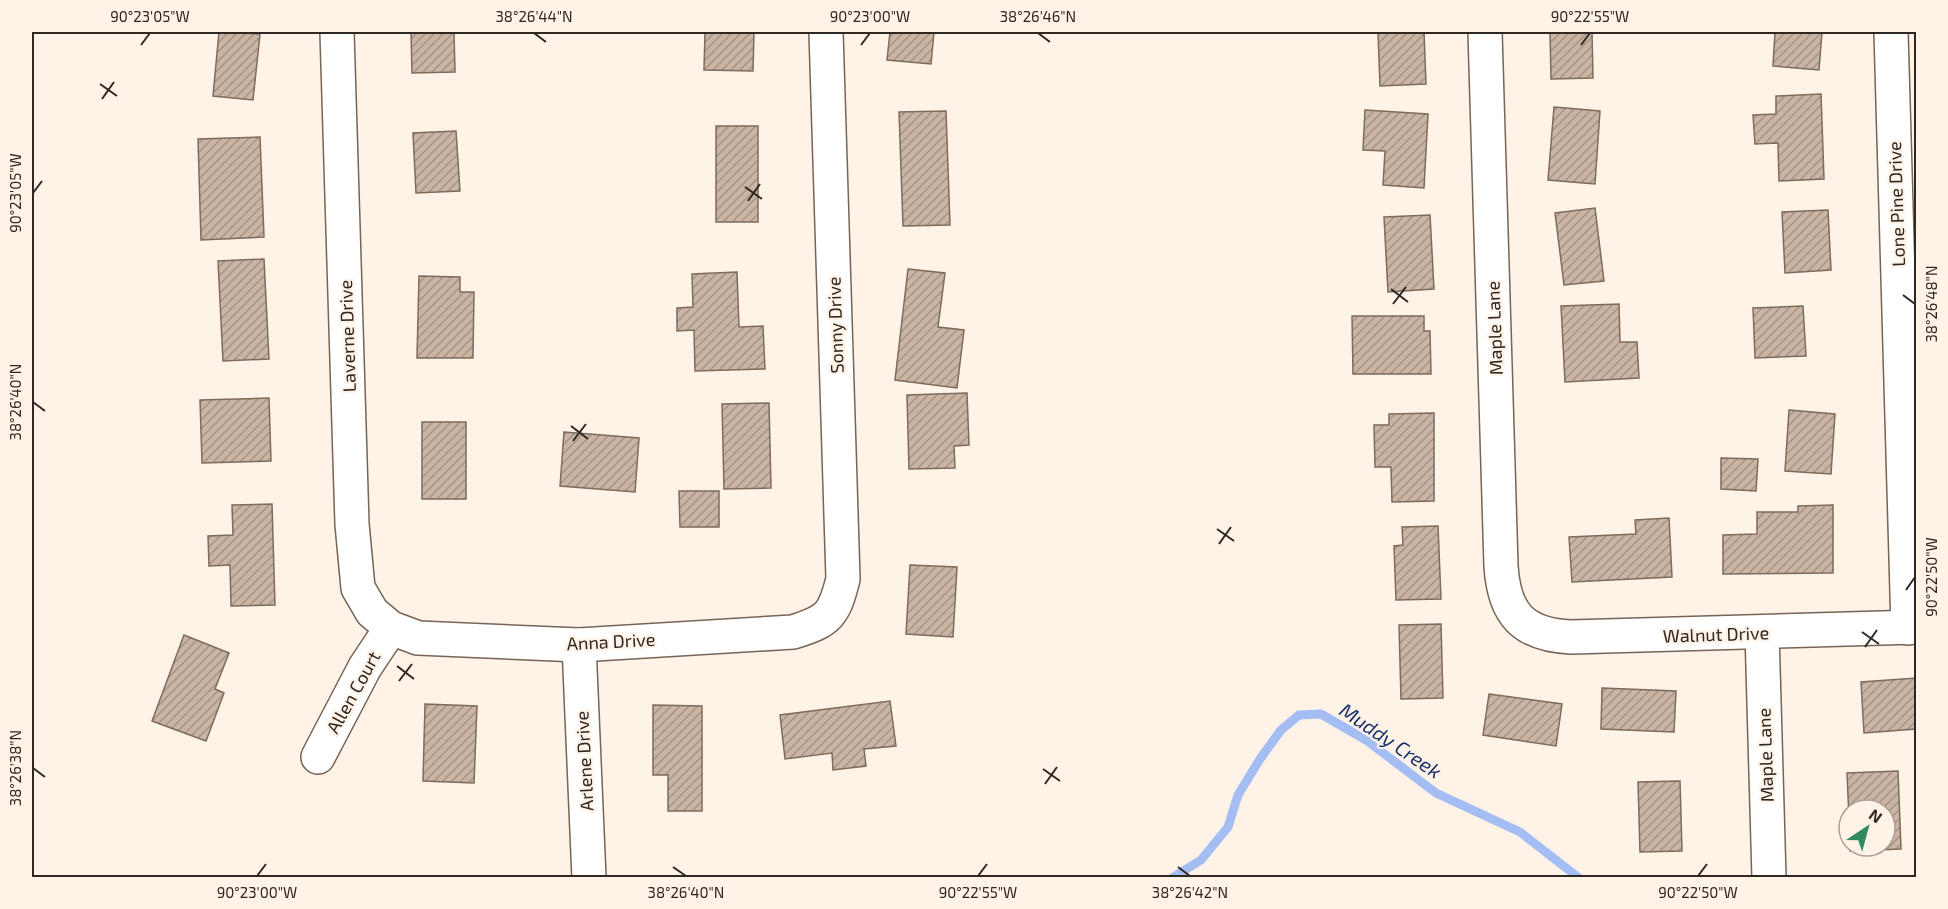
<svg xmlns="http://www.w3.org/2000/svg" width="1948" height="909" viewBox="0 0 1948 909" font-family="'Exo 2',sans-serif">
	<defs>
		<pattern id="building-hatch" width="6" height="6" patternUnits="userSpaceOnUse" patternTransform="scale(1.5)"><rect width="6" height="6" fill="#cab5a4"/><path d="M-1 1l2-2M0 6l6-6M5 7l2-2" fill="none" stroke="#a49385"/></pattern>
	</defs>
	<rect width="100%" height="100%" fill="#fff2e7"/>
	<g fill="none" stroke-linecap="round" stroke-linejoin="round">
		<!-- stream -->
		<path stroke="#a4bef3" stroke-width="9" d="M1172,878L1201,860L1228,827L1238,795L1260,759L1281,730L1299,715L1321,714L1366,740L1436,793L1520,832L1579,878"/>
	</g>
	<!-- building -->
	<g fill="url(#building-hatch)" stroke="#7e6b5b" stroke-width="1.5">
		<path d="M219,32L260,34L253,100L213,96Z"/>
		<path d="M411,32H454L455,72L412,73Z"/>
		<path d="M705,32H754L753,71L704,70Z"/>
		<path d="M890,32H934L931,64L887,60Z"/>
		<path d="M1378,32H1424L1426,84L1380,86Z"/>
		<path d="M1550,32H1592L1593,78L1551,79Z"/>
		<path d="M1775,32H1822L1819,70L1773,66Z"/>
		<path d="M1821,94L1824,179L1779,181L1778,143L1755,144L1753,115L1776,114V96Z"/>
		<path d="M1554,107L1600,111L1595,184L1548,180Z"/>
		<path d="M1365,110L1428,114L1424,188L1383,185L1385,151L1363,150Z"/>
		<path d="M946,111L950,225L903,226L899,112Z"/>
		<rect x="716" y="126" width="42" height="96"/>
		<path d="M456,131L460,191L416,193L413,133Z"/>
		<path d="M260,137L264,237L201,240L198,139Z"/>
		<path d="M1595,208L1604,281L1564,285L1555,213Z"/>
		<path d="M1828,210L1831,270L1785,273L1782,212Z"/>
		<path d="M1430,215L1434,289L1388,292L1384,217Z"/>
		<path d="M264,259L269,359L223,361L218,261Z"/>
		<path d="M908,269L945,273L938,327L964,330L957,388L895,380Z"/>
		<path d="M737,272L739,327L763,326L765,369L695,371L694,330L677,331V308L693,307L692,274Z"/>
		<path d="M419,276L460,277V292H474L473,358H417Z"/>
		<path d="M1619,304L1620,342H1637L1639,378L1565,382L1561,306Z"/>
		<path d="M1803,306L1806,356L1755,358L1753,308Z"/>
		<path d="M1352,316H1424V331H1430L1431,374H1353Z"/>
		<path d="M967,393L969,445L954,446L955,468L909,469L907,395Z"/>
		<path d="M269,398L271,461L202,463L200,400Z"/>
		<path d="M769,403L771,488L724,489L722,404Z"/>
		<path d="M1789,410L1835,414L1831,474L1785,471Z"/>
		<path d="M1434,413V501L1392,502L1391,467H1375L1374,425H1389V414Z"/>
		<rect x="422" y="422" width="44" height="77"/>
		<path d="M564,432L639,438L635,492L560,486Z"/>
		<path d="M1721,458L1758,459L1756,491L1721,489Z"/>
		<path d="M679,491H719V527H680Z"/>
		<path d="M272,504L275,605L231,606L230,565L209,566L208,536L233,535L232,505Z"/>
		<path d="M1833,505V573L1723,574V535L1757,534V512H1798V506Z"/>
		<path d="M1669,518L1672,577L1572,582L1569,537L1636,534L1635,520Z"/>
		<path d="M1438,526L1441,599L1396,600L1394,546L1403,545L1402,527Z"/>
		<path d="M910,565L957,567L953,637L906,634Z"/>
		<path d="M1441,624L1443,698L1401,699L1399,625Z"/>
		<path d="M184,635L229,653L215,689L224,693L206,741L152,721Z"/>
		<path d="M1916,678V729L1864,733L1861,682Z"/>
		<path d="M1602,688L1676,691L1674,732L1601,729Z"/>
		<path d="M1489,694L1562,704L1556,746L1483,735Z"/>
		<path d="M890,701L896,746L864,749L866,766L833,770L832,753L785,759L780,715Z"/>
		<path d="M425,704L477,706L474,783L423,781Z"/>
		<path d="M653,705L702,706V811H668V775H653Z"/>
		<path d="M1898,771L1901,849L1850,851V846H1885V810H1849V818L1847,773Z"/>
		<path d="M1680,781L1682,851L1640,852L1638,782Z"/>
	</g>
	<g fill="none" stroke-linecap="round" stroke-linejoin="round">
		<defs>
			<g id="minor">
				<path d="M337,32L352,524L358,588L372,612L391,628L418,638L579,645L793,632C829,621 834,615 843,579L826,32"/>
				<path d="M1485,32L1501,566C1504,614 1523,635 1571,637L1916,627"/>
				<path d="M1891,32L1908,628"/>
				<path d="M1762,632L1769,878"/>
				<path d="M579,645L589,878"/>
				<path d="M318,757L365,667L391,628"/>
			</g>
		</defs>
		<!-- minor casing -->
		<use href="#minor" stroke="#776455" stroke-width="36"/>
		<!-- minor -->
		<use href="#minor" stroke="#fff" stroke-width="33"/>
	</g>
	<!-- ticks -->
	<path fill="none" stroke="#2f2721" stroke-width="2" d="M534,33L546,42M1038,33L1050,42M141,45L150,33M861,45L870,33M1581,45L1590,33M100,84L117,96M102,99L114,82M745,187L762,199M33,193L42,181M748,201L760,184M1391,289L1408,302M1903,295L1915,304M1393,304L1406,287M33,402L45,411M571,426L588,439M573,441L586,424M1217,529L1234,541M1219,544L1231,527M1906,590L1915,577M1862,632L1879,644M1865,647L1877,630M397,666L414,679M399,681L412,664M33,768L45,777M1043,769L1060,781M1045,784L1057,767M673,867L686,876M1178,867L1190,876M257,876L266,864M978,876L987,864M1698,876L1707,864"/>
	<g text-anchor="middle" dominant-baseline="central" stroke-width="4.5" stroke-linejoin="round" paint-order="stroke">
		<!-- street labels -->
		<g font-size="18" fill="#2f2721" stroke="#fff2e7">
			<text transform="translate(1896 204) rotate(-92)">Lone Pine Drive</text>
			<text transform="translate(835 325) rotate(-92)">Sonny Drive</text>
			<text transform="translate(1494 328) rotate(-92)">Maple Lane</text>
			<text transform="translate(347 336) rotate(-92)">Laverne Drive</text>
			<text transform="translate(1716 634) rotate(-2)">Walnut Drive</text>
			<text transform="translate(611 641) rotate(-3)">Anna Drive</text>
			<text transform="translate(353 692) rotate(-61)">Allen Court</text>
			<text transform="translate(1765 755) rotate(-92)">Maple Lane</text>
			<text transform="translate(584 761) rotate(-93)">Arlene Drive</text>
		</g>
		<!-- water labels -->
		<g font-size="20" font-style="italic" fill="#18316e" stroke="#fff2e7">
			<text transform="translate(1391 740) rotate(34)">Muddy Creek</text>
		</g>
	</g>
	<!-- border -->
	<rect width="1948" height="909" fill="none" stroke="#fff2e7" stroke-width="66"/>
	<!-- north arrow -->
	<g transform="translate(1867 828) rotate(36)"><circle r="28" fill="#fff2e7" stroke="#aca198" stroke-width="1.5"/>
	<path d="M0-4.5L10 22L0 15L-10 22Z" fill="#338a5f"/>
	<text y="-9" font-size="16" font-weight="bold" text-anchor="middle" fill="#2f2721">N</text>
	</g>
	<rect x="33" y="33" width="1882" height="843" fill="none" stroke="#2f2721" stroke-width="2"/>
	<g font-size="15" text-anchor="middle" fill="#2f2721">
		<text x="150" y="22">90°23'05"W</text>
		<text x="534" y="22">38°26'44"N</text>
		<text x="870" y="22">90°23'00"W</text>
		<text x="1038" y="22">38°26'46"N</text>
		<text x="1590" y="22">90°22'55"W</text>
		<text transform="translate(16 193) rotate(-90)" y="5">90°23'05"W</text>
		<text transform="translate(1932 304) rotate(-90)" y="5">38°26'48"N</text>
		<text transform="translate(16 402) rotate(-90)" y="5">38°26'40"N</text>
		<text transform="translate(1932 577) rotate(-90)" y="5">90°22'50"W</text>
		<text transform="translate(16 768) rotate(-90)" y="5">38°26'38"N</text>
		<text x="257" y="898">90°23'00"W</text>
		<text x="686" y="898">38°26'40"N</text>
		<text x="978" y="898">90°22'55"W</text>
		<text x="1190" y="898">38°26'42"N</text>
		<text x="1698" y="898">90°22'50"W</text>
	</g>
</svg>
